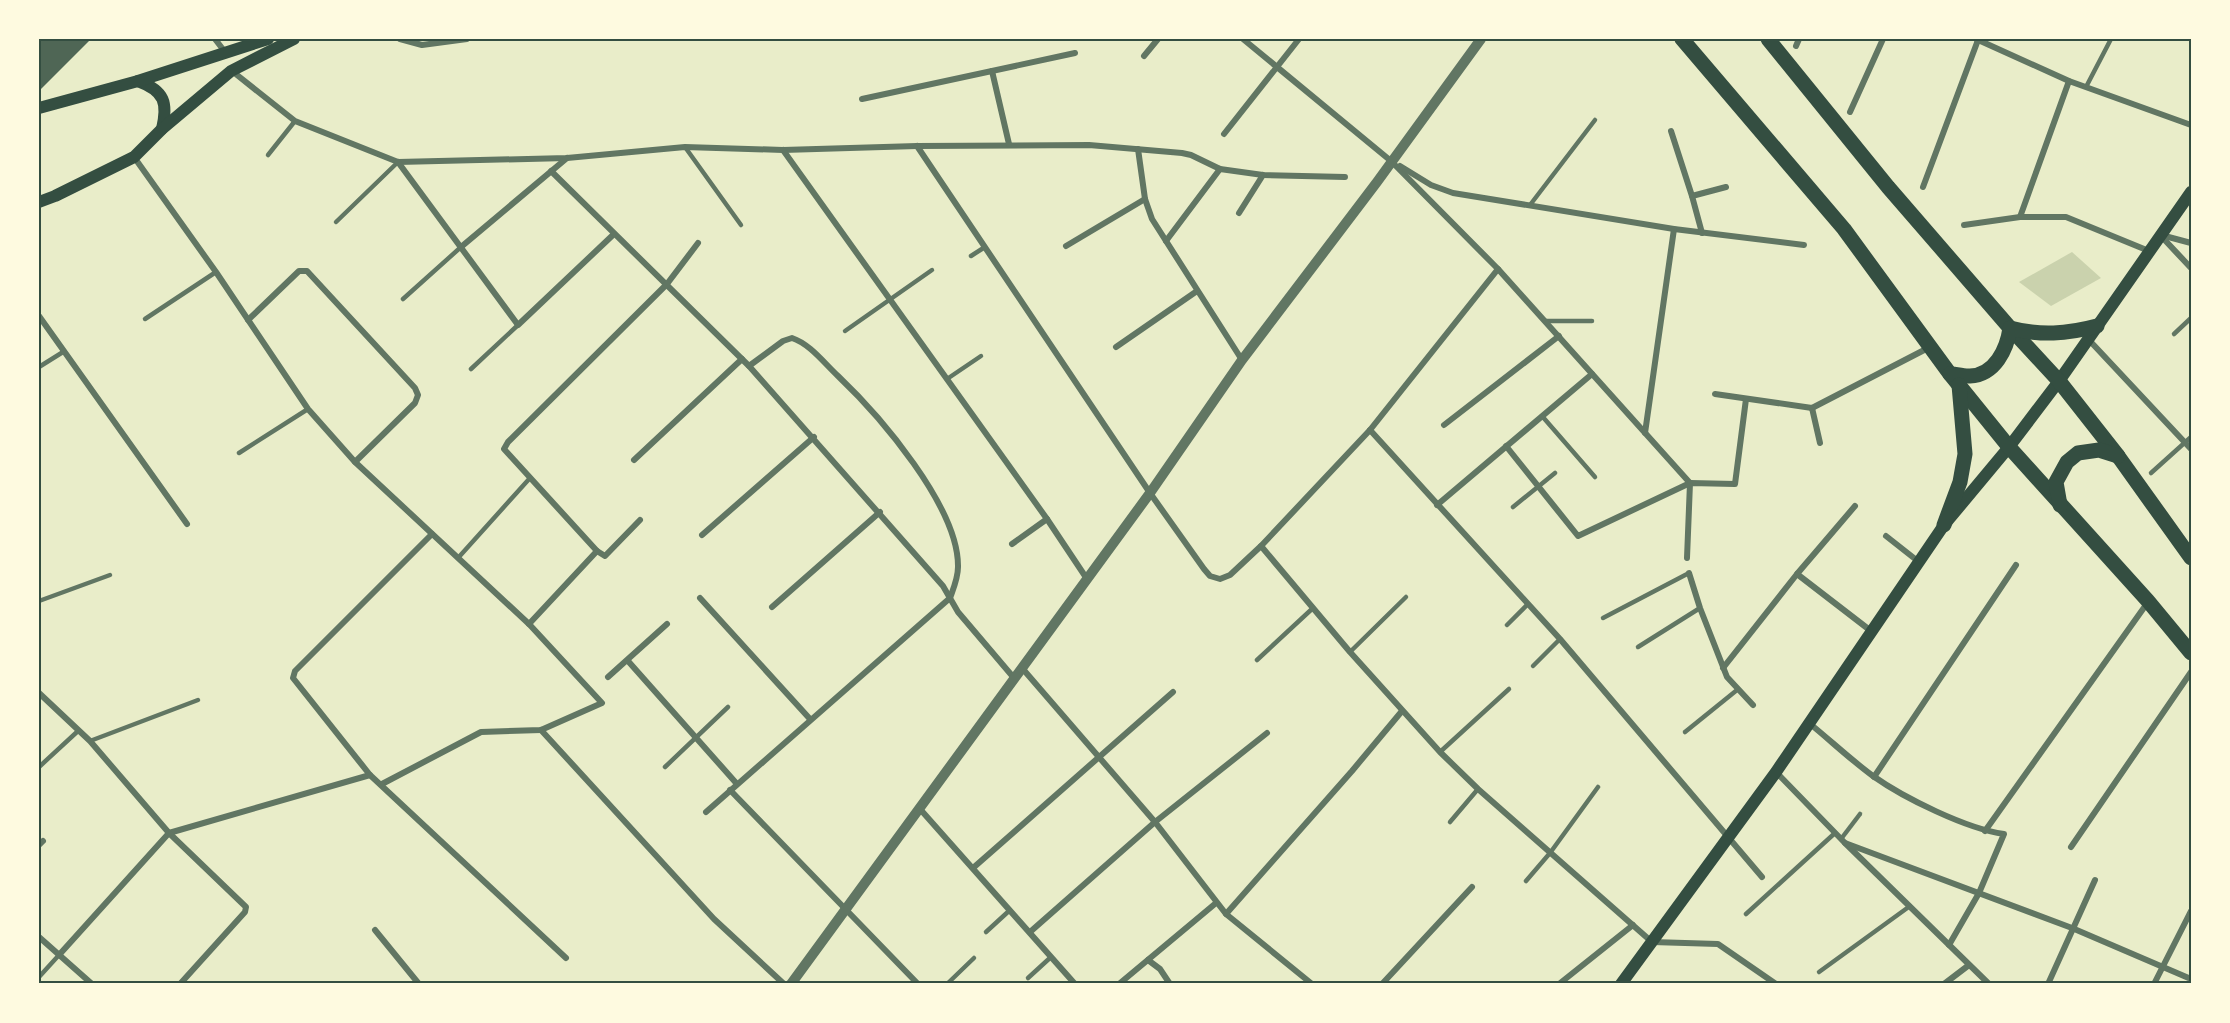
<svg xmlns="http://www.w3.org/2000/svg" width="2230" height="1023" viewBox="0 0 2230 1023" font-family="'PT Serif',serif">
	<rect width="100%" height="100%" fill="#e9edc9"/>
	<!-- green -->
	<path fill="#cad2ad" d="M2072,252L2101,278L2051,306L2019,282Z"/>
	<!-- building -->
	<path fill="#4f6655" d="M39,39H91L39,91Z"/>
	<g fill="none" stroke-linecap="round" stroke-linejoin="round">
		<!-- service -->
		<g stroke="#617663" stroke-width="4.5">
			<path d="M2086,87L2111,39"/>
			<path d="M685,147L741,225"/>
			<path d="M268,155L295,121"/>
			<path d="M1530,205L1595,120"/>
			<path d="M336,222L398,162"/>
			<path d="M971,256L985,247"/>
			<path d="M403,299L461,247"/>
			<path d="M145,319L216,272"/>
			<path d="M1545,321H1592"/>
			<path d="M845,331L932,270"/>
			<path d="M2174,334L2191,318"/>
			<path d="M39,367L63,352"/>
			<path d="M471,369L518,325"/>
			<path d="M947,379L981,356"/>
			<path d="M1542,416L1595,477"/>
			<path d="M239,453L308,409"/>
			<path d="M2151,473L2191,437"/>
			<path d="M1513,507L1555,473"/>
			<path d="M458,558L530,478"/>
			<path d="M39,601L110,575"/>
			<path d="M1603,618L1689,573"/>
			<path d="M1507,625L1528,604"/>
			<path d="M1638,647L1700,608"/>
			<path d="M1350,652L1406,597"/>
			<path d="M1257,660L1313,608"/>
			<path d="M1533,666L1560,639"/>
			<path d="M1685,732L1737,690"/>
			<path d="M90,741L198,700"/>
			<path d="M1440,752L1509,689"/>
			<path d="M39,767L78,731"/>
			<path d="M665,767L728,707"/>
			<path d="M1450,822L1478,789"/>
			<path d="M1841,839L1860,814"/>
			<path d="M1526,881L1550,853L1598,787"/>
			<path d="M1746,914L1835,833"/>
			<path d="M986,932L1010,910"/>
			<path d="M1819,972L1910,906"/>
			<path d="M39,977L59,955"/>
			<path d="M1028,978L1051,957"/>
			<path d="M947,984L974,958"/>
		</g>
		<!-- minor -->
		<g stroke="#617663" stroke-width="6">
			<path d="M215,39L225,52"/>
			<path d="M400,39L422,45L467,39"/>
			<path d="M1243,39L1391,161L1498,269L1690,483"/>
			<path d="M1976,39L2069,81L2191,125"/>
			<path d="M1796,46L1799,39"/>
			<path d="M1144,56L1158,39"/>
			<path d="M232,71L295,121L398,162L567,158L685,147L783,150L917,146L1089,145L1182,153L1191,155L1220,169L1263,175L1345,177"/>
			<path d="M992,71L1009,144"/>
			<path d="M862,99L1075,53"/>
			<path d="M1850,112L1883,39"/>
			<path d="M1671,131L1692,196L1702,233"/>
			<path d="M1224,134L1299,39"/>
			<path d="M917,146L1150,493L1204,569L1210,576L1220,579L1230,575L1261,546L1370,430L1498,269"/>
			<path d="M1138,149L1145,199L1152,219L1242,360"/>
			<path d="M783,150L1047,519L1087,579"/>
			<path d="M134,157L216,272L308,409L355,462L529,624L602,703L541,730L481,732L382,784"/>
			<path d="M398,162L518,325L614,234"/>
			<path d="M1400,166L1431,185L1453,193L1674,229L1804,245"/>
			<path d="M551,171L749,366L943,586L958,612L1014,678"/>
			<path d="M1923,187L1978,40"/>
			<path d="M1692,196L1726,187"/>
			<path d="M1239,213L1263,175"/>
			<path d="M2020,217L2069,81"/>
			<path d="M1964,225L2020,217H2066L2149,251"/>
			<path d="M2161,235L2191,243"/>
			<path d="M2161,236L2191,268"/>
			<path d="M1166,241L1220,169"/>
			<path d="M1066,246L1145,199"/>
			<path d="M461,247L567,158"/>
			<path d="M39,316L187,524"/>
			<path d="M248,320L299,271H307L415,388L418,395L415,403L355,462"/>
			<path d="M2089,340L2191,449"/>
			<path d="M1116,347L1197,291"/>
			<path d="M1715,394L1812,408L1930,347"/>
			<path d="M1812,408L1820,443"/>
			<path d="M1444,425L1559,336"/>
			<path d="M1370,430L1560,639L1762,877"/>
			<path d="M1645,433L1674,229"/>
			<path d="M1506,446L1578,536L1690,483L1735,484L1746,399"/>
			<path d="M634,460L742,359"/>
			<path d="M1437,505L1592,374"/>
			<path d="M640,520L605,556L597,551L504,449L508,442L667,284L698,243"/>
			<path d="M432,534L295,671L293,678L370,775L566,958"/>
			<path d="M702,535L814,437"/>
			<path d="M1886,536L1919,562"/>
			<path d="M1012,544L1047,519"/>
			<path d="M1261,546L1350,652L1440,752L1478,789L1652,942L1718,944L1776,984"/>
			<path d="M1687,558L1690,483"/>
			<path d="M1689,573L1700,608L1727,677L1753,705"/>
			<path d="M1797,574L1871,631"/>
			<path d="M700,598L810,719"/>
			<path d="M772,607L880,512"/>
			<path d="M529,624L597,551"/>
			<path d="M628,661L737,784"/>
			<path d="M1022,668L1155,822L1226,914L1312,984"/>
			<path d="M1723,668L1797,574L1855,506"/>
			<path d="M608,677L667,624"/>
			<path d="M39,693L90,741L169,833L246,907L245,912L180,984"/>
			<path d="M1809,723C1830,740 1851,760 1873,776C1904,798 1967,829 2004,834L1979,893L1949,945"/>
			<path d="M541,730L714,919L784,984"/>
			<path d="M1776,772L1845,843L1989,984"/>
			<path d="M1874,777L2016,565"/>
			<path d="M730,790L918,984"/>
			<path d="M920,809L1075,984"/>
			<path d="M706,812L950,598C954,587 958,578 958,567C959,507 879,415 838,376C824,363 810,344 792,338L783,341L749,366"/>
			<path d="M1985,831L2148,602"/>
			<path d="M169,833L370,775"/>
			<path d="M1845,843L2072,928L2191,979"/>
			<path d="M39,845L43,841"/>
			<path d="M2071,847L2191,672"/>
			<path d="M973,868L1173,692"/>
			<path d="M1226,914L1352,771L1402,711"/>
			<path d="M375,930L419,984"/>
			<path d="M1030,932L1155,822L1267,733"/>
			<path d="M39,937L92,984"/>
			<path d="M59,955L169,833"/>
			<path d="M1148,960L1160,969L1170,984"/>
			<path d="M1119,984L1216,903"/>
			<path d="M1382,984L1472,887"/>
			<path d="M1559,984L1633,925"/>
			<path d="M1944,984L1969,965"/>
			<path d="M2048,984L2095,880"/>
			<path d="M2154,984L2191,911"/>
		</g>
		<!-- tertiary -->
		<path stroke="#617663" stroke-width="10" d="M791,984L1150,493L1242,360L1377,182L1481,39"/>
		<!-- secondary -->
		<g stroke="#344e41" stroke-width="12">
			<path d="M138,81C165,91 168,103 162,129"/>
			<path d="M39,108L138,81L268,39"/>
			<path d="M39,202L55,196L134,157L162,129L231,71L294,39"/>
			<path d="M1621,984L1776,772L1944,525L2009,447L2059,381L2191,192"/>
		</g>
		<!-- primary -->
		<g stroke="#344e41" stroke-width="15">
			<path d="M1682,39L1844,229L1950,374L2009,447L2148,601L2191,653"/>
			<path d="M1768,39L1888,187L2010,328L2059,381L2118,456L2191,558"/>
			<path d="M1950,374C1957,374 1964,376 1970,376C1995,375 2007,349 2010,328C2040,336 2067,334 2097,326"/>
			<path d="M2060,505L2056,482L2067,462L2078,453L2099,450L2118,456"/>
			<path d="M1944,525L1960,482L1965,454L1959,385"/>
		</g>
	</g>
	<!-- border -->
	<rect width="2230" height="1023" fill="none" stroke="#fefae0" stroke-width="81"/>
	<rect x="40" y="40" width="2150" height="942" fill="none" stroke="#344e41" stroke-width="2"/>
</svg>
